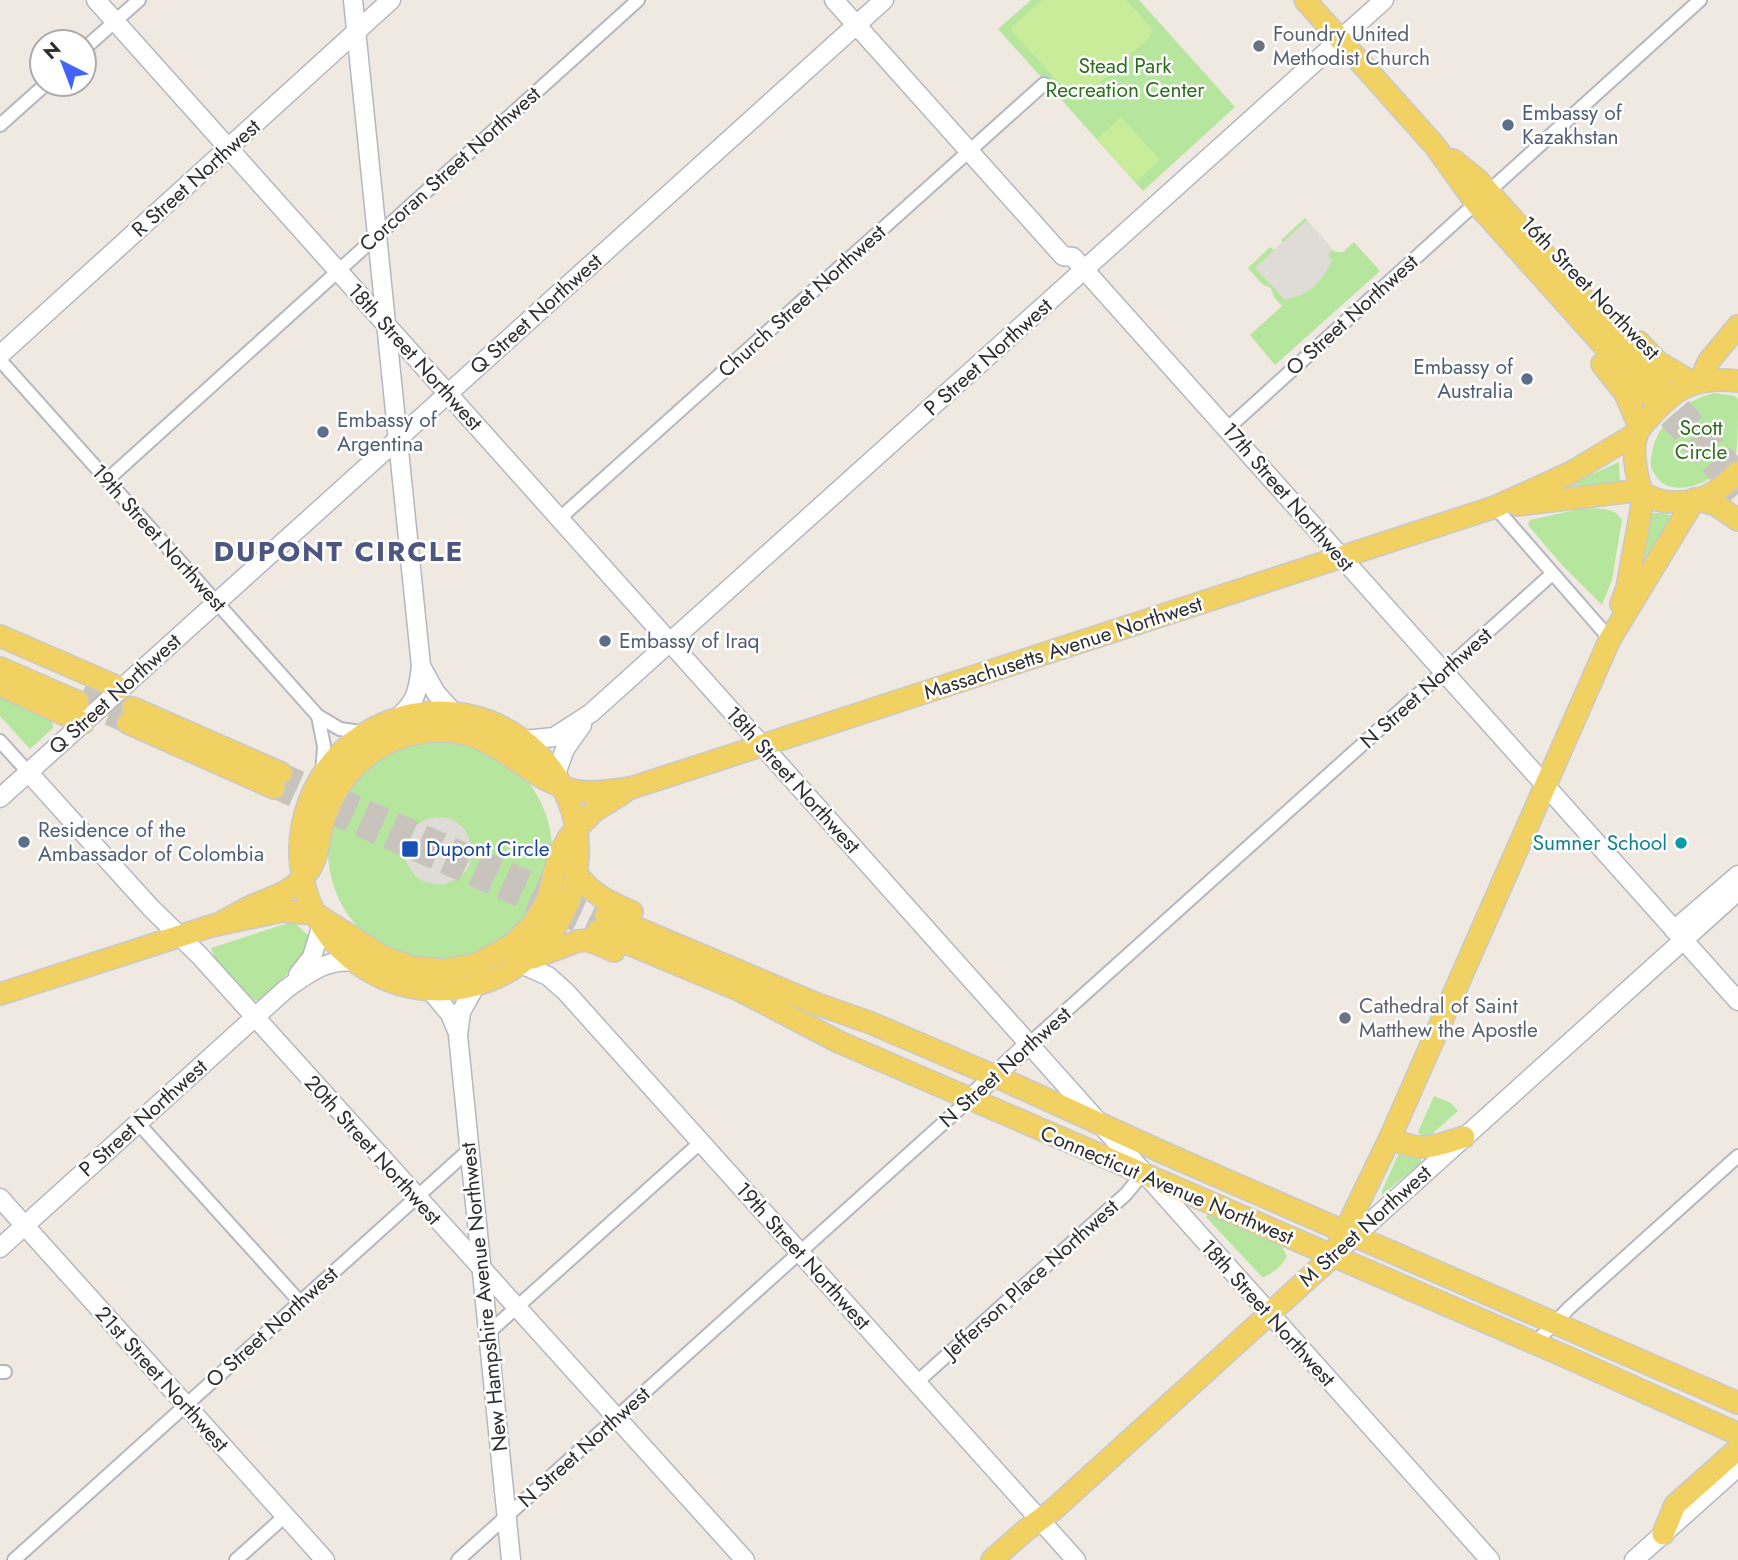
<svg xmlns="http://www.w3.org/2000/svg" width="1738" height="1560" viewBox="0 0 1738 1560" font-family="Jost,sans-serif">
	<rect width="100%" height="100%" fill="#efe9e1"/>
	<!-- green -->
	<g fill="#b6e59e">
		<path d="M1031,0H1139L1235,107L1143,191L998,29Z"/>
		<path d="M1305,218L1335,252H1343L1354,242L1380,271L1275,365L1250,335L1282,306L1274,297L1271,288L1262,284L1248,268L1270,247L1274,250L1283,242L1281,240Z"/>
		<path d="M1714,393L1735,396L1738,399C1738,411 1738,444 1736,454C1725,475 1689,495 1666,485C1659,482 1655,475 1651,468C1649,430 1679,402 1714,393Z"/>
		<path d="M1619,462L1620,482L1564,487Z"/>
		<path d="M1584,508C1598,509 1614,506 1622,520L1612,580L1602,605L1562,565L1528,525L1530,520Z"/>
		<path d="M1650,513H1662L1677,517L1643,565Z"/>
		<path d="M0,696L52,720L53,728L30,749L0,716Z"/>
		<circle cx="440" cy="851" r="112"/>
		<path d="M288,923H295L310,937V953L259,1000L252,1001L216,961L211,948Z"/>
		<path d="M1434,1096L1451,1103L1458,1111L1432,1134L1423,1137L1418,1132Z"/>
		<path d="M1399,1153L1421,1156V1163L1382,1195V1191Z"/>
		<path d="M1208,1214L1282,1247L1287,1256C1283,1265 1272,1275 1262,1277L1206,1217Z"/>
	</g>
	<!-- pitch -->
	<g fill="#c9ec9a">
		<path d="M1042,0H1126L1153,29L1149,38L1079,101H1075L1012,31V27Z"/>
		<path d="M1121,117L1160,160L1136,182L1097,139Z"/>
	</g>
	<!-- plaza -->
	<g fill="#dfdcd8">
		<path d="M1307,220L1333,250L1328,255L1332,260L1324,275L1314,287L1302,295L1285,300L1255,268Z"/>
		<path d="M436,817L448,818L458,823L466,831L472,849L470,865L465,872L459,878L442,885L424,882L416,877L406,862L405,853L408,836L415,826L425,820Z"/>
	</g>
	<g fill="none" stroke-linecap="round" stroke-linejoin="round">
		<!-- primary-tunnel -->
		<g stroke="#c8c4bd" stroke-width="21" stroke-dasharray="21 10" stroke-linecap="butt">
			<path d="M1660,385L1738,472"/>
			<path d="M1648,395L1738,494"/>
			<path d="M85,687L133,708"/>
			<path d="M80,703L128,723"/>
			<path d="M281,773L606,915"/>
			<path d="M274,788L598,931"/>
		</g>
		<defs>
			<g id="street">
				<path d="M84,49L139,0"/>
				<path d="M0,125L46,84"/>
				<path d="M1488,192L1700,0"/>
				<path d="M0,360L318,716L340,729L367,733"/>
				<path d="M1228,428L1476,203"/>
				<path d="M107,480L638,0"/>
				<path d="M1495,507L1610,639"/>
				<path d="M560,518L1044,84"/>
				<path d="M318,716L324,746L322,776"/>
				<path d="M0,741L28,772"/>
				<path d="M1029,1044L1552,574"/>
				<path d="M138,1123L300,1302"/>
				<path d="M488,1333L701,1142"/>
				<path d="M1534,1344L1569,1308L1738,1156"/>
				<path d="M0,1372H5"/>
				<path d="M916,1383L1126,1194L1143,1173"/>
				<path d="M14,1560L469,1150"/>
				<path d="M236,1560L285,1516"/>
				<path d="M458,1560L970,1099"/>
			</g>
			<g id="secondary">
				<path d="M96,0L1490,1560"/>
				<path d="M353,0L421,666C418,692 416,703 395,720"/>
				<path d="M834,0L1063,256L1073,257L1738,1001"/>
				<path d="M0,355L391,0"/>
				<path d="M421,666L436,693L455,714"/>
				<path d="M523,740L554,737L591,713L1384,0"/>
				<path d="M28,772L151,908L200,956L745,1560"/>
				<path d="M556,774L565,749L582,725"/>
				<path d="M0,798L884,0"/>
				<path d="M1674,930L1738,875"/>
				<path d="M521,964L548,976L566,992L1076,1560"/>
				<path d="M298,975L312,957L322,925"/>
				<path d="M476,985L461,1012L458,1035L511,1560"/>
				<path d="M430,990L450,1014L458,1033"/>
				<path d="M970,1099L1029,1044"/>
				<path d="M0,1198L325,1560"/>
				<path d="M1346,1244L1738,891"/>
				<path d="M0,1248L286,989C309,973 327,958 356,962"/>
				<path d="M1634,1560L1738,1467"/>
			</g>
			<g id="primary">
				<path d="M1305,0L1435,146L1476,203L1648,395"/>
				<path d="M1453,160L1478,180L1660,384"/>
				<path d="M1639,342L1658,362L1693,383"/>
				<path d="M1602,364L1625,393L1640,428"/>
				<path d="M1700,381L1709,361L1738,326"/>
				<path d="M1738,381C1689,375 1671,392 1640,428C1630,444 1636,473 1641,490C1656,507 1693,504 1711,494C1721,488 1730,480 1738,472"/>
				<path d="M1697,499L1716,505L1738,520"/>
				<path d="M1518,505L1641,490"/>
				<path d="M1621,604L1627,588L1644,494"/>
				<path d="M0,636L120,688"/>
				<path d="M0,668L78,702"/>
				<path d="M0,685L83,723"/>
				<path d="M133,708L281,773"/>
				<circle cx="439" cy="851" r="139"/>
				<path d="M128,723L274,788"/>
				<path d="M576,873C591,894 609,902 632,912"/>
				<path d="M606,915L817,1004L871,1023L1006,1081L1171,1156L1738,1403"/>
				<path d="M216,925C230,918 244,909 259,903C280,894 291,892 307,873C319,858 318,840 323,823C338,769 383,732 439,731C501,730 523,781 578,791C595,794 614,790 631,788L1495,507L1572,472L1637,433"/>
				<path d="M598,931L741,991L839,1042L1569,1358L1738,1434"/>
				<path d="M533,958L578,941L588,940L614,951"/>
				<path d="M0,994L211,926L282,911L316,914L382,956L412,967L443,970L476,964L512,945L534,923L548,899L559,854L569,837L594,811L623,793"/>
				<path d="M1390,1138C1422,1153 1431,1147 1464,1137"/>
				<path d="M1663,1534L1675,1505L1738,1449"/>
				<path d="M992,1560L1026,1530L1053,1510L1333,1256L1390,1138L1610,639L1695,499"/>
			</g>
		</defs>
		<!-- street casing -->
		<use href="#street" stroke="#b4b7c1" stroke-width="16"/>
		<!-- secondary casing -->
		<use href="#secondary" stroke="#b4b7c1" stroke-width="21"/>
		<!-- primary casing -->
		<use href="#primary" stroke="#c9c9c9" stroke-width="24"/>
		<!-- street -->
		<use href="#street" stroke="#fff" stroke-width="12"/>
		<!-- secondary -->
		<use href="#secondary" stroke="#fff" stroke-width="18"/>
		<!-- primary -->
		<use href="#primary" stroke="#f2d163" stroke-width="21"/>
	</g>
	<!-- markers -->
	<g fill="#6b7280" stroke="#fff" stroke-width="2.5">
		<circle cx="1259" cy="46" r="7"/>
		<circle cx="1345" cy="1018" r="7"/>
	</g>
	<g fill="#5c6f8a" stroke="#fff" stroke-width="2.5">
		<circle cx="1508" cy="125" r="7"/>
		<circle cx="1527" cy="379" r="7"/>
		<circle cx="323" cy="432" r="7"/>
		<circle cx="605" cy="641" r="7"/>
		<circle cx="24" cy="842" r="7"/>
	</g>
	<circle fill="#0f9aa8" stroke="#fff" stroke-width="2.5" cx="1681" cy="843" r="7"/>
	<rect fill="#1a4fb4" stroke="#fff" stroke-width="2.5" x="401" y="840" width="18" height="18" rx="3.5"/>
	<g text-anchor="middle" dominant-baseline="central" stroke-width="5" stroke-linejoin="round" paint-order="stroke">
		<!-- worship labels -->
		<g font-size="21" fill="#5b616d" stroke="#fff" text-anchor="start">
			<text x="1273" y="34">Foundry United<tspan x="1273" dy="24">Methodist Church</tspan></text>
			<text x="1359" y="1006">Cathedral of Saint<tspan x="1359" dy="24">Matthew the Apostle</tspan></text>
		</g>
		<!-- park labels -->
		<g font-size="21" fill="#2c6e1b" stroke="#fff">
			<text x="1125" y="66">Stead Park<tspan x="1125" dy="24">Recreation Center</tspan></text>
			<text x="1701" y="428">Scott<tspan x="1701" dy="24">Circle</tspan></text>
		</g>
		<!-- service labels -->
		<g font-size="21" fill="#4e5e75" stroke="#fff" text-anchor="start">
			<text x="1522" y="113">Embassy of<tspan x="1522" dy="24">Kazakhstan</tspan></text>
			<text x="1513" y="367" text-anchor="end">Embassy of<tspan x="1513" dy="24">Australia</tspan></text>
			<text x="337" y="420">Embassy of<tspan x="337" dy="24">Argentina</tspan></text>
			<text x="619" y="641">Embassy of Iraq</text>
			<text x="38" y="830">Residence of the<tspan x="38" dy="24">Ambassador of Colombia</tspan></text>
		</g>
		<!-- street labels -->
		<g font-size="21" fill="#2e2e2e" stroke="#fff">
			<text transform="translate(450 169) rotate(-42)">Corcoran Street Northwest</text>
			<text transform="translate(196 178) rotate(-42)">R Street Northwest</text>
			<text transform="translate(1590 288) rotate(46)">16th Street Northwest</text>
			<text transform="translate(802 301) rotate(-42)">Church Street Northwest</text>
			<text transform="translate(536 314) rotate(-42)">Q Street Northwest</text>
			<text transform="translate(1352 315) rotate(-42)">O Street Northwest</text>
			<text transform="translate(415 357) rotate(48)">18th Street Northwest</text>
			<text transform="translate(988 357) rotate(-42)">P Street Northwest</text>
			<text transform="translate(1288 497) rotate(49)">17th Street Northwest</text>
			<text transform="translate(159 538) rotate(48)">19th Street Northwest</text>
			<text transform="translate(1063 648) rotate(-18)">Massachusetts Avenue Northwest</text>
			<text transform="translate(1426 688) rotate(-42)">N Street Northwest</text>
			<text transform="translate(115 694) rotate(-42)">Q Street Northwest</text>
			<text transform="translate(793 780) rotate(48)">18th Street Northwest</text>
			<text transform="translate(1005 1067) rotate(-42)">N Street Northwest</text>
			<text transform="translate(143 1118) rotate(-42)">P Street Northwest</text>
			<text transform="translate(373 1150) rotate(48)">20th Street Northwest</text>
			<text transform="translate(1167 1185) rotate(23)">Connecticut Avenue Northwest</text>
			<text transform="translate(1365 1226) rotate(-42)">M Street Northwest</text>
			<text transform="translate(803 1256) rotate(48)">19th Street Northwest</text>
			<text transform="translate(1031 1279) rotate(-42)">Jefferson Place Northwest</text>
			<text transform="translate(484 1297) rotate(-96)">New Hampshire Avenue Northwest</text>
			<text transform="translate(1268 1313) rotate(48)">18th Street Northwest</text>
			<text transform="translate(272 1327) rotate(-42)">O Street Northwest</text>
			<text transform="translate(162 1379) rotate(48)">21st Street Northwest</text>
			<text transform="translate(584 1447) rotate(-42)">N Street Northwest</text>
		</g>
		<!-- culture labels -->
		<g font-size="21" fill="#0d838f" stroke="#fff" text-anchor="end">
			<text x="1667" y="843">Sumner School</text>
		</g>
		<!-- transit labels -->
		<g font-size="21" fill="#164399" stroke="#fff" text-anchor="start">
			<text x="426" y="849">Dupont Circle</text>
		</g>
		<!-- district labels -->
		<g font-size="28" font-weight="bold" letter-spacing="2" fill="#4d5680" stroke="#fff">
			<text x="339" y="551">DUPONT CIRCLE</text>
		</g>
	</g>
	<!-- north arrow -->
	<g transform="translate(63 63) rotate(318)"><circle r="33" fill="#ffffff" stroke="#ababab" stroke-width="2"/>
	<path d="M0-5L12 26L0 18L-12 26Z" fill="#4264fb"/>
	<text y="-10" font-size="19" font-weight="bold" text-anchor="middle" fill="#2e2e2e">N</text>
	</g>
</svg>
